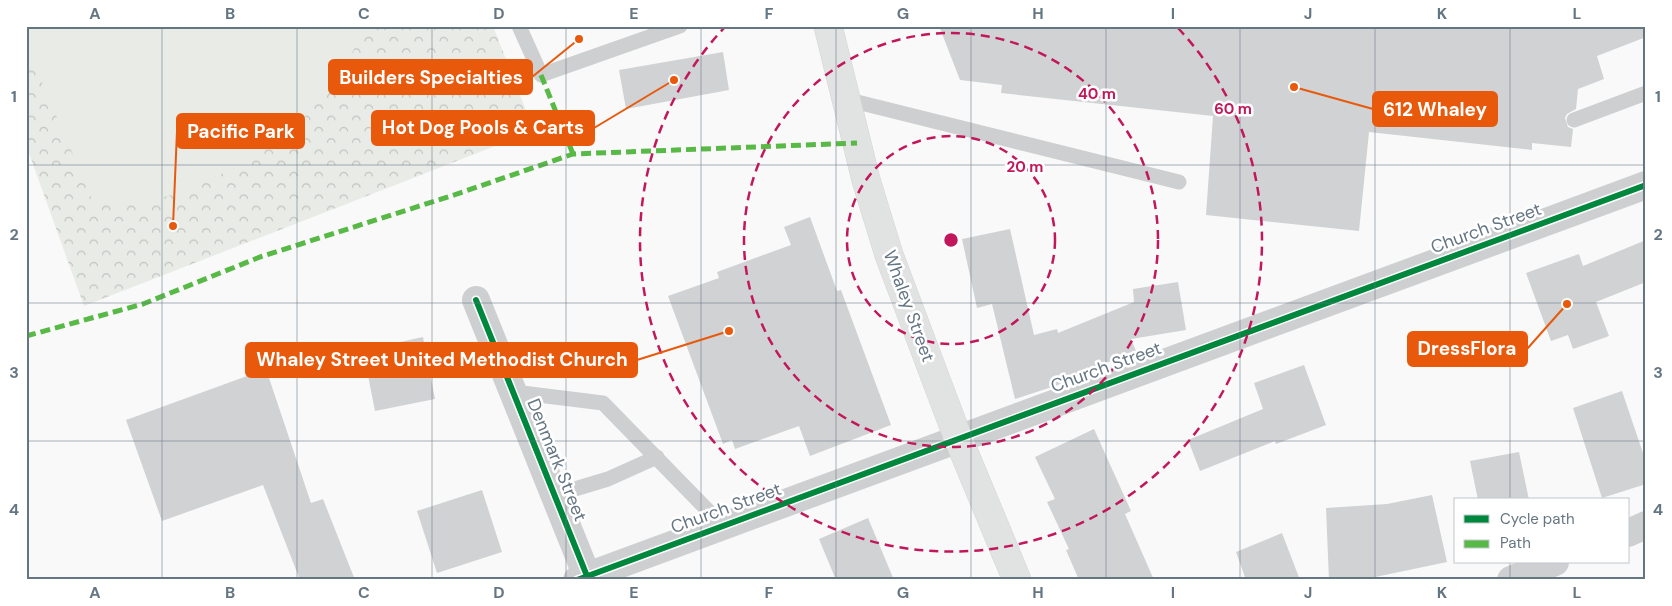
<svg xmlns="http://www.w3.org/2000/svg" width="1672" height="606" viewBox="0 0 1672 606" font-family="'DM Sans',sans-serif">
	<defs>
		<pattern id="park-crowns" width="20" height="18" patternUnits="userSpaceOnUse" patternTransform="scale(1.25)"><rect width="20" height="18" fill="#e8ebe6"/><path d="M2 6a3 3 0 1 1 6 0M12 15a3 3 0 1 1 6 0" fill="none" stroke="#c0c3c0"/></pattern>
	</defs>
	<rect width="100%" height="100%" fill="#f9f9f9"/>
	<!-- park -->
	<path fill="url(#park-crowns)" d="M26,26H493L534,131L84,306L26,145Z"/>
	<!-- pitch -->
	<path fill="#e8ebe6" d="M26,26H366L342,72L291,133L229,170L184,192L147,201L94,204L26,45Z"/>
	<!-- building -->
	<g fill="#d0d2d3">
		<path d="M939,26H1646V37L1597,56L1604,79L1578,89L1576,109L1567,114L1565,118L1568,127L1573,129L1571,147L1532,143V150L1369,132L1359,231L1206,215L1213,116L1001,93L1002,85L960,80Z"/>
		<path d="M723,52L729,90L626,109L619,70Z"/>
		<path d="M810,217L837,291L841,290L891,425L810,456L799,426L735,449L732,440L723,444L668,296L719,278L717,272L791,245L784,227Z"/>
		<path d="M1010,229L1034,335L1057,329L1058,333L1134,302L1133,289L1178,282L1186,330L1131,339L1136,351L1069,378L1070,381L1015,399L992,304L977,308L962,239Z"/>
		<path d="M1646,240V282L1596,302L1609,336L1573,349L1568,335L1551,341L1526,273L1579,254L1583,266Z"/>
		<path d="M423,337L435,399L375,411L363,350Z"/>
		<path d="M1304,365L1326,425L1276,444L1275,441L1200,471L1188,440L1263,409L1254,383Z"/>
		<path d="M266,369L311,503L323,499L355,580H300L263,485L162,521L126,420Z"/>
		<path d="M1622,391L1646,462V484L1602,498L1573,408Z"/>
		<path d="M1094,429L1131,511L1125,514L1154,580H1079L1066,550L1069,549L1047,502L1055,499L1035,457Z"/>
		<path d="M1519,452L1529,500H1478L1470,461Z"/>
		<path d="M482,490L502,552L437,573L417,511Z"/>
		<path d="M1432,495L1447,562L1361,580H1329L1326,508L1387,504Z"/>
		<path d="M868,518L894,580H836L819,539Z"/>
		<path d="M1282,533L1300,580H1246L1236,552Z"/>
	</g>
	<g fill="none" stroke-linecap="round" stroke-linejoin="round">
		<defs>
			<path id="secondary" d="M828,26L866,180L889,255L958,438L1017,580"/>
		</defs>
		<!-- secondary casing -->
		<use href="#secondary" stroke="#d5d6d7" stroke-width="29"/>
		<!-- lane -->
		<g stroke="#cecfd0" stroke-width="15">
			<path d="M519,26L541,75L680,26"/>
			<path d="M845,99L1179,182"/>
			<path d="M1574,120L1646,93"/>
			<path d="M514,392L603,403L722,525"/>
			<path d="M555,495L608,479L657,457"/>
		</g>
		<!-- street -->
		<g stroke="#cecfd0" stroke-width="28">
			<path d="M476,300L587,576"/>
			<path d="M1628,533L1646,525"/>
			<path d="M577,580L1646,185"/>
			<path d="M1511,580L1555,562"/>
		</g>
		<!-- secondary -->
		<use href="#secondary" stroke="#e1e2e2" stroke-width="28"/>
		<!-- quiet -->
		<g stroke="#58b947" stroke-width="5" stroke-dasharray="10 5" stroke-linecap="butt">
			<path d="M541,75L573,154"/>
			<path d="M26,336L143,304L260,257L454,195L573,154L857,143"/>
		</g>
		<defs>
			<g id="cycleway">
				<path d="M476,300L587,576"/>
				<path d="M577,580L1646,185"/>
			</g>
		</defs>
		<!-- cycleway casing -->
		<use href="#cycleway" stroke="#fff" stroke-width="9"/>
		<!-- cycleway -->
		<use href="#cycleway" stroke="#00873e" stroke-width="6"/>
	</g>
	<!-- grid -->
	<path fill="none" stroke="#657683" stroke-width="1" stroke-opacity="0.55" d="M162,26V580M297,26V580M432,26V580M566,26V580M701,26V580M836,26V580M971,26V580M1106,26V580M1240,26V580M1375,26V580M1510,26V500M26,165H1646M26,303H1646M26,441H1646M1510,562V580"/>
	<!-- distance rings -->
	<g fill="none" stroke="#c2185b" stroke-width="2.5" stroke-dasharray="9 6">
		<circle cx="951" cy="240" r="104"/>
		<circle cx="951" cy="240" r="207"/>
		<path d="M1178 28A311 311 0 1 1 724 28"/>
	</g>
	<g text-anchor="middle" dominant-baseline="central" stroke-width="5" stroke-linejoin="round" paint-order="stroke">
		<!-- street labels -->
		<g font-size="18" fill="#657683" stroke="#fff">
			<text transform="translate(1486 228) rotate(-20)">Church Street</text>
			<text transform="translate(909 306) rotate(70)">Whaley Street</text>
			<text transform="translate(1106 367) rotate(-20)">Church Street</text>
			<text transform="translate(557 460) rotate(68)">Denmark Street</text>
			<text transform="translate(726 508) rotate(-20)">Church Street</text>
		</g>
	</g>
	<circle cx="951" cy="240" r="8" fill="#c2185b" stroke="#fff" stroke-width="2.5"/>
	<g font-size="15" text-anchor="middle" font-weight="bold" fill="#c2185b" stroke="#fff" stroke-width="5" stroke-linejoin="round" paint-order="stroke">
		<text x="1097" y="99">40 m</text>
		<text x="1233" y="114">60 m</text>
		<text x="1025" y="172">20 m</text>
	</g>
	<!-- callouts -->
	<path fill="none" stroke="#e8590c" stroke-width="2" d="M579 39L532 77M1294 87L1373 109M674 80L594 128M173 226L177 131M1567 304L1527 349M729 331L637 360"/>
	<g fill="#e8590c" stroke="#fff" stroke-width="2">
		<circle cx="579" cy="39" r="5"/>
		<circle cx="1294" cy="87" r="5"/>
		<circle cx="674" cy="80" r="5"/>
		<circle cx="173" cy="226" r="5"/>
		<circle cx="1567" cy="304" r="5"/>
		<circle cx="729" cy="331" r="5"/>
	</g>
	<g fill="#e8590c" stroke="#e8590c" stroke-width="2">
		<rect x="329" y="60" width="203" height="34" rx="5"/>
		<rect x="1373" y="92" width="124" height="34" rx="5"/>
		<rect x="372" y="111" width="222" height="34" rx="5"/>
		<rect x="177" y="114" width="127" height="34" rx="5"/>
		<rect x="1408" y="332" width="119" height="34" rx="5"/>
		<rect x="246" y="343" width="391" height="34" rx="5"/>
	</g>
	<g font-size="19" text-anchor="middle" font-weight="bold" fill="#fff">
		<text x="431" y="84">Builders Specialties</text>
		<text x="1435" y="116">612 Whaley</text>
		<text x="483" y="134">Hot Dog Pools &amp; Carts</text>
		<text x="241" y="138">Pacific Park</text>
		<text x="1467" y="355">DressFlora</text>
		<text x="442" y="366">Whaley Street United Methodist Church</text>
	</g>
	<!-- border -->
	<rect width="1672" height="606" fill="none" stroke="#ffffff" stroke-width="55"/>
	<!-- legend -->
	<rect x="1454" y="498" width="175" height="65" fill="#ffffff" stroke="#c1c8cd"/>
	<rect x="1464" y="515" width="25" height="8" fill="#00873e" stroke="#c1c8cd"/>
	<text x="1500" y="524" font-size="15" fill="#657683">Cycle path</text>
	<rect x="1464" y="540" width="25" height="8" fill="#58b947" stroke="#c1c8cd"/>
	<text x="1500" y="548" font-size="15" fill="#657683">Path</text>
	<rect x="28" y="28" width="1616" height="550" fill="none" stroke="#657683" stroke-width="2"/>
	<g font-size="16" text-anchor="middle" font-weight="bold" fill="#657683">
		<text x="95" y="19">A</text>
		<text x="230" y="19">B</text>
		<text x="364" y="19">C</text>
		<text x="499" y="19">D</text>
		<text x="634" y="19">E</text>
		<text x="769" y="19">F</text>
		<text x="903" y="19">G</text>
		<text x="1038" y="19">H</text>
		<text x="1173" y="19">I</text>
		<text x="1308" y="19">J</text>
		<text x="1442" y="19">K</text>
		<text x="1577" y="19">L</text>
		<text x="14" y="102">1</text>
		<text x="1658" y="102">1</text>
		<text x="14" y="240">2</text>
		<text x="1658" y="240">2</text>
		<text x="14" y="378">3</text>
		<text x="1658" y="378">3</text>
		<text x="14" y="515">4</text>
		<text x="1658" y="515">4</text>
		<text x="95" y="598">A</text>
		<text x="230" y="598">B</text>
		<text x="364" y="598">C</text>
		<text x="499" y="598">D</text>
		<text x="634" y="598">E</text>
		<text x="769" y="598">F</text>
		<text x="903" y="598">G</text>
		<text x="1038" y="598">H</text>
		<text x="1173" y="598">I</text>
		<text x="1308" y="598">J</text>
		<text x="1442" y="598">K</text>
		<text x="1577" y="598">L</text>
	</g>
</svg>
